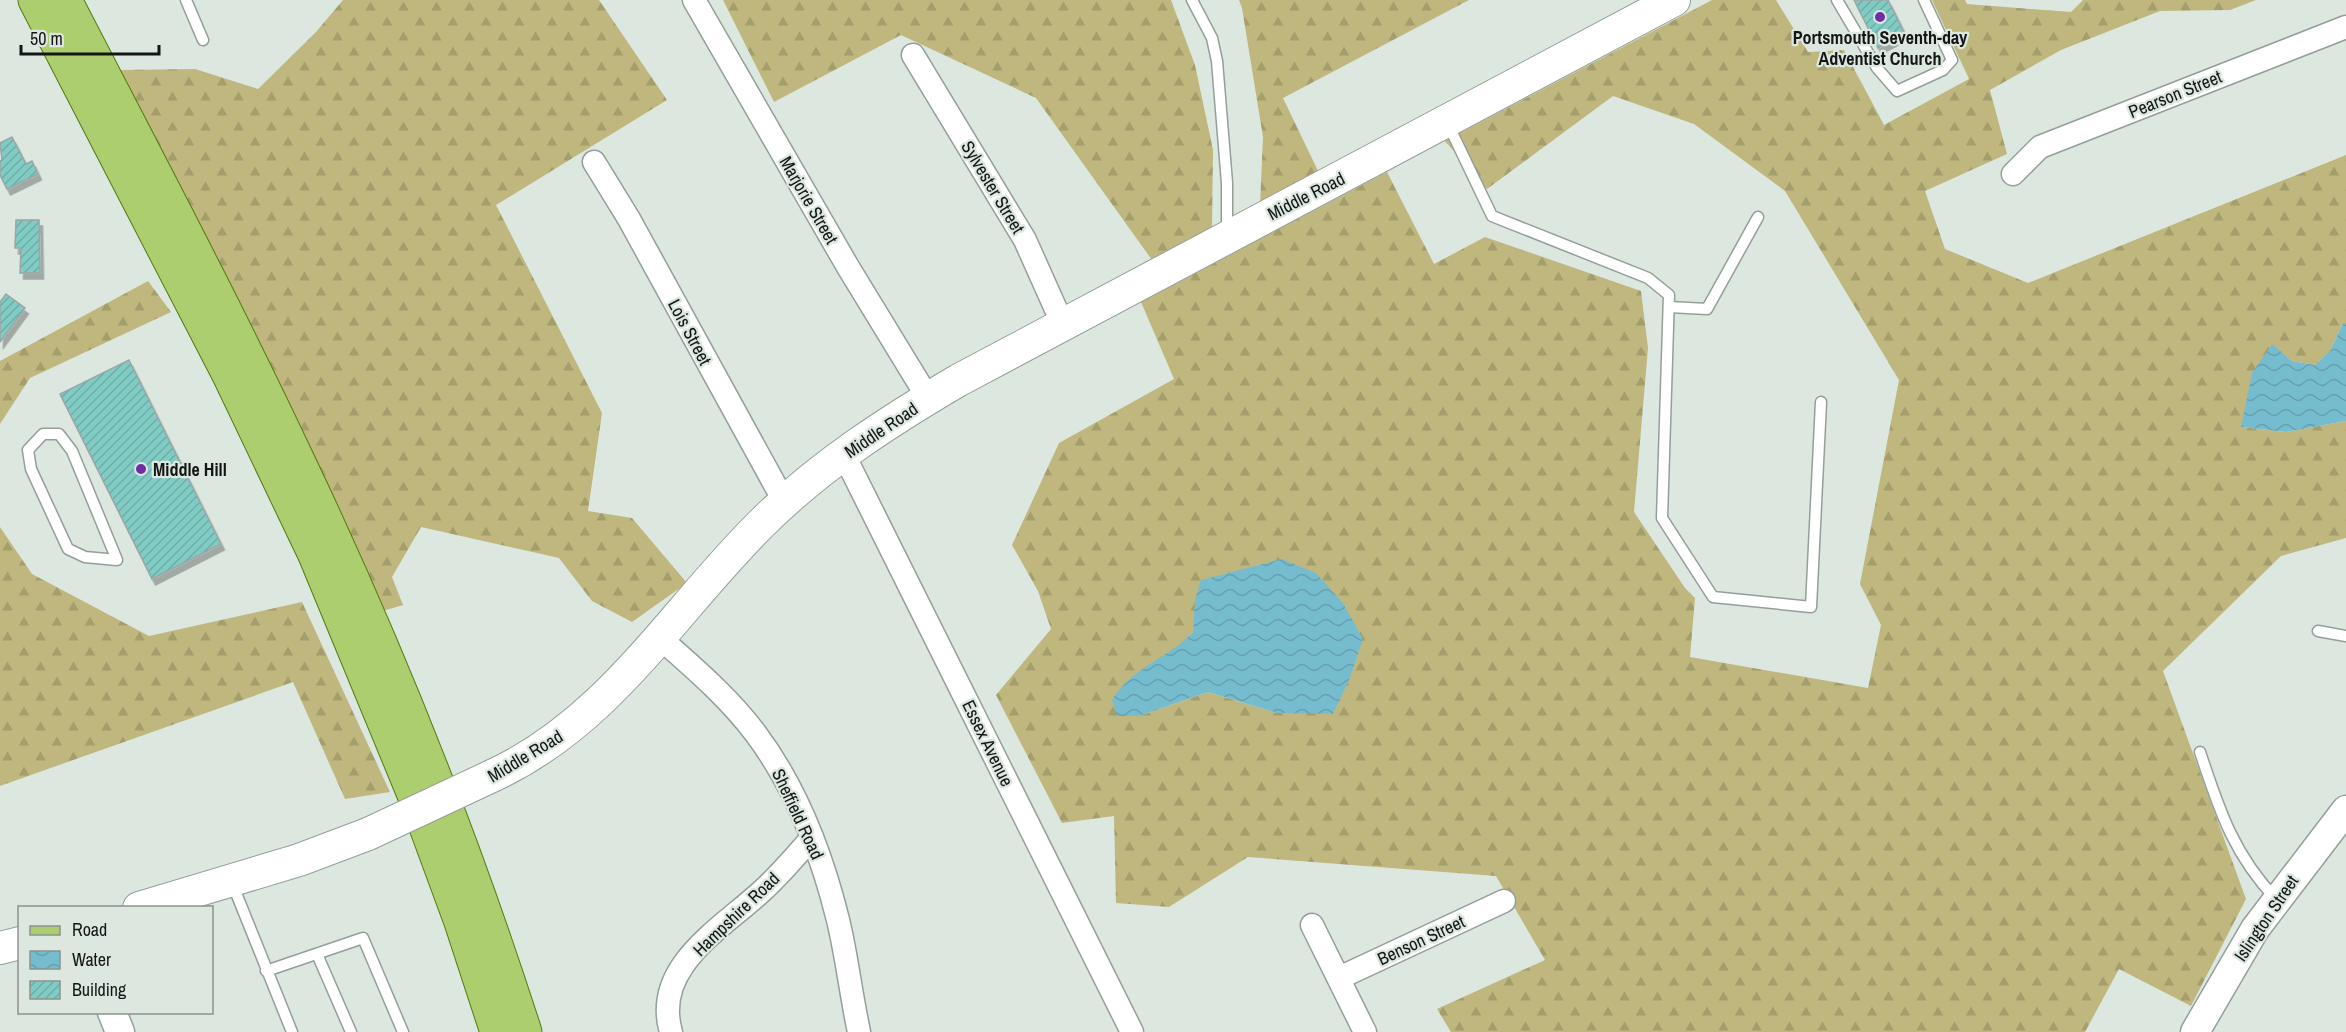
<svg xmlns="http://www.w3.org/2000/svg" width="2346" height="1032" viewBox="0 0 2346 1032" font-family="'Archivo Narrow',sans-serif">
	<defs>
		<pattern id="forest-firs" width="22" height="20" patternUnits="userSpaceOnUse" patternTransform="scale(1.5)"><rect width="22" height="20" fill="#c0b77e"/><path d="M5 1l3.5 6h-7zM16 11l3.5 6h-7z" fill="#a49d6c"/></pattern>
		<pattern id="water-waves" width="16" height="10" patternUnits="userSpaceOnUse" patternTransform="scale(1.5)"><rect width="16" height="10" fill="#76bccf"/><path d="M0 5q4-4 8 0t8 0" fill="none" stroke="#65a1b1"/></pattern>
		<pattern id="building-hatch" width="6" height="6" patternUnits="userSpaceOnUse" patternTransform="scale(1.5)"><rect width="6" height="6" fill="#80cbc3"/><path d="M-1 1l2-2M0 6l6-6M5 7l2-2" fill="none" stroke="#6eaea7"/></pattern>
		<filter id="shadow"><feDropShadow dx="3.5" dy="6" stdDeviation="0" flood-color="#0004"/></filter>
	</defs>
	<rect width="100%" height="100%" fill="#dce7e0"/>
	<!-- forest -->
	<g fill="url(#forest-firs)" fill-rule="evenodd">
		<path d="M343,0H599L667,100L496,205L602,413L588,511L632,518L687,583L632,622L592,601L559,558L421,527L392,577L403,605L379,612L216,257L120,70L195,69L258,89L316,32Z"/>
		<path d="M723,0H1171L1195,65L1213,150L1212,228L1152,260L1036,98L901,35L774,102Z"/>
		<path d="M1239,0H1469L1283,98L1319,173L1260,205L1263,137L1242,8Z"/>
		<path d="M1712,0H1776L1808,52L1844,50L1884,125L1969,79L1932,0H1965L1967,4L2071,12L2083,0H2256L2230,10L2160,11L2061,50L1990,90L2007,154L1925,191L1945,249L2028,283L2346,155V323H2343L2330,351L2315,365L2292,361L2272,345L2241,427L2286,432L2346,421V538L2281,556L2163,671L2246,899L2191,1006L2119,969L2085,1032H1451L1437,1009L1545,960L1496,876L1248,857L1169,907L1116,903L1114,816L1062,823L996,695L1051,629L1038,591L1012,545L1059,443L1174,379L1141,302L1387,172L1434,264L1485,237L1641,291L1648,348L1634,512L1685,588L1695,598L1690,657L1868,688L1881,625L1860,584L1899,380L1785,191L1694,124L1613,96L1487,189L1445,141ZM1193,632L1277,713L1208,692L1139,716L1181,645Z"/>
		<path d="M148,281L171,312L30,378L0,424V361Z"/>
		<path d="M0,527L32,574L149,636L302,602L390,792L345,799L293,682L0,786Z"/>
	</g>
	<!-- water -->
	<g fill="url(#water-waves)">
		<path d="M2343,323H2346V421L2286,432L2241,427L2252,373L2272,344L2292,361L2315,365L2330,351Z"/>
		<path d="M1282,559L1316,573L1343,603L1363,639L1350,678L1333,714L1277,713L1208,692L1139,716H1117L1112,700C1133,666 1166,660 1193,632L1195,600L1201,580Z"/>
	</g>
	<!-- building -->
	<g fill="url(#building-hatch)" stroke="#9aa7a6" stroke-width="1.5" filter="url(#shadow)">
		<path d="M1854,0H1888L1905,34L1878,48Z"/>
		<path d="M12,137L26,164L32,161L38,174L7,189L0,175V161L2,160L0,143Z"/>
		<path d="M16,220H39L40,273H20L21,248H15Z"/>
		<path d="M6,294L25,308L0,342V302Z"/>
		<path d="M129,360L221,544L152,579L60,394Z"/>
	</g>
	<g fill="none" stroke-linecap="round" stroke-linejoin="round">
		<defs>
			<g id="service">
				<path d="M186,0L203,40"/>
				<path d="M1192,0L1212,38L1217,61L1227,183V234"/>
				<path d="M1837,0L1877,68L1897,91L1943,70L1952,60L1924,0"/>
				<path d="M1447,122L1492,216L1648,278L1669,295L1662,518L1713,597L1811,607L1821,402"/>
				<path d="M1669,307L1707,309L1758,217"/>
				<path d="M43,434H59L72,451L117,560L85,557L68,549L31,469L28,450Z"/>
				<path d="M2318,631L2346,636"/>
				<path d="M2200,752C2219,809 2233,854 2276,899"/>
				<path d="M232,883L292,1032"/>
				<path d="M317,954L351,1032"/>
				<path d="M266,971L363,938L403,1032"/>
			</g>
			<g id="minor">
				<path d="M694,0L848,267L928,398"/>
				<path d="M913,55L1025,240L1063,325"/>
				<path d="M594,162L629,219L785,503"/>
				<path d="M2013,174L2040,147L2346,27"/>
				<path d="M844,455L1132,1032"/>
				<path d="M660,638C694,668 729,698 756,734C797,789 822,855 838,920C847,957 851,995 859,1032"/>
				<path d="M1312,925L1365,1032"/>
				<path d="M1339,978L1504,901"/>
				<path d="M671,1032C652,967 721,929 762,891C780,875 796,855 812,838"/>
			</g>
			<g id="tertiary">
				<path d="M112,1012L120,1032"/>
				<path d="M2195,1032L2255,929L2346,810"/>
			</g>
			<g id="secondary">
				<path d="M494,775C610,721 673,611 761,524C819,466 889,421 959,380L1674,0"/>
				<path d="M139,908L299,860L368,834"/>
				<path d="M0,948L20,943"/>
			</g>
			<g id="primary">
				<path d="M35,0L229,375L315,555L415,797L461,922L497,1032"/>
				<path d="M65,0C145,155 227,309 301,467C388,650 463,839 525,1032"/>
			</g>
		</defs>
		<!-- service casing -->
		<use href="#service" stroke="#959f99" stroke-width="13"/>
		<!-- minor casing -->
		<use href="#minor" stroke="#959f99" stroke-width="25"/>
		<!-- tertiary casing -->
		<use href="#tertiary" stroke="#959f99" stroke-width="31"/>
		<!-- secondary casing -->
		<use href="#secondary" stroke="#959f99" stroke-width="34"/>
		<!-- primary casing -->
		<use href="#primary" stroke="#547911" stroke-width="35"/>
		<!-- service -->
		<use href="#service" stroke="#fff" stroke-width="10"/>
		<!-- minor -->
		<use href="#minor" stroke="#fff" stroke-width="22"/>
		<!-- tertiary -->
		<use href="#tertiary" stroke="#fff" stroke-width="28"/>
		<!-- secondary -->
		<use href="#secondary" stroke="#fff" stroke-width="32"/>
		<!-- primary -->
		<use href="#primary" stroke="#adce6f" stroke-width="33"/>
		<defs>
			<path id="secondary-bridge" d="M368,834L494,775"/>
		</defs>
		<!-- secondary-bridge casing -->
		<use href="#secondary-bridge" stroke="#959f99" stroke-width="34" stroke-linecap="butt"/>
		<!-- secondary-bridge -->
		<use href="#secondary-bridge" stroke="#fff" stroke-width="32"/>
	</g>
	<!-- markers -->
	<g fill="#6e2fa4" stroke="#dce7e0" stroke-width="2">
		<circle cx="1880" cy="17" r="6"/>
		<circle cx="141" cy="469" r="6"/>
	</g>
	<g text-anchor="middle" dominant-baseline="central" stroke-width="4.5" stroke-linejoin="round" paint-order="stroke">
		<!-- poi labels -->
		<g font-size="18" font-weight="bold" fill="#131614" stroke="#dce7e0">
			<text x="1880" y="37">Portsmouth Seventh-day<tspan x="1880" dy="21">Adventist Church</tspan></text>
			<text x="153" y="469" text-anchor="start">Middle Hill</text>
		</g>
		<!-- street labels -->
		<g font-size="18" fill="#131614" stroke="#dce7e0">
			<text transform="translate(2175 94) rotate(-22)">Pearson Street</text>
			<text transform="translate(993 187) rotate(59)">Sylvester Street</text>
			<text transform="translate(1306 196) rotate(-27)">Middle Road</text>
			<text transform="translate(809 200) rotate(60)">Marjorie Street</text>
			<text transform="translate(690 332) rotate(62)">Lois Street</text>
			<text transform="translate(881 430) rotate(-34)">Middle Road</text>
			<text transform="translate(988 743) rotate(64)">Essex Avenue</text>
			<text transform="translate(525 756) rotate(-31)">Middle Road</text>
			<text transform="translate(798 814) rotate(65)">Sheffield Road</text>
			<text transform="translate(736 914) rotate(-44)">Hampshire Road</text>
			<text transform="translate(2266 918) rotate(-56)">Islington Street</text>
			<text transform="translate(1421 940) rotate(-25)">Benson Street</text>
		</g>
	</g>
	<!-- legend -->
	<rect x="18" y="906" width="195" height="108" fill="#dce7e0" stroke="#8c938e" stroke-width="1.5"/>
	<rect x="30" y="926" width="30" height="9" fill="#adce6f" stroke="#8c938e" stroke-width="1.5"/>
	<text x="72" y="936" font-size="18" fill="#131614">Road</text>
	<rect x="30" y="951" width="30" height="18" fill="url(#water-waves)" stroke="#8c938e" stroke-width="1.5"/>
	<text x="72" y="966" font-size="18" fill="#131614">Water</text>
	<rect x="30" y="981" width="30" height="18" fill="url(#building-hatch)" stroke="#8c938e" stroke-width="1.5"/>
	<text x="72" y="996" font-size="18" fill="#131614">Building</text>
	<!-- scale -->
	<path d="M21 45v9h138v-9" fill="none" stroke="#131614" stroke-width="3"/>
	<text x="30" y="45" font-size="18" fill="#131614" stroke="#dce7e0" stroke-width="4.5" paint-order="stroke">50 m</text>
</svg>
